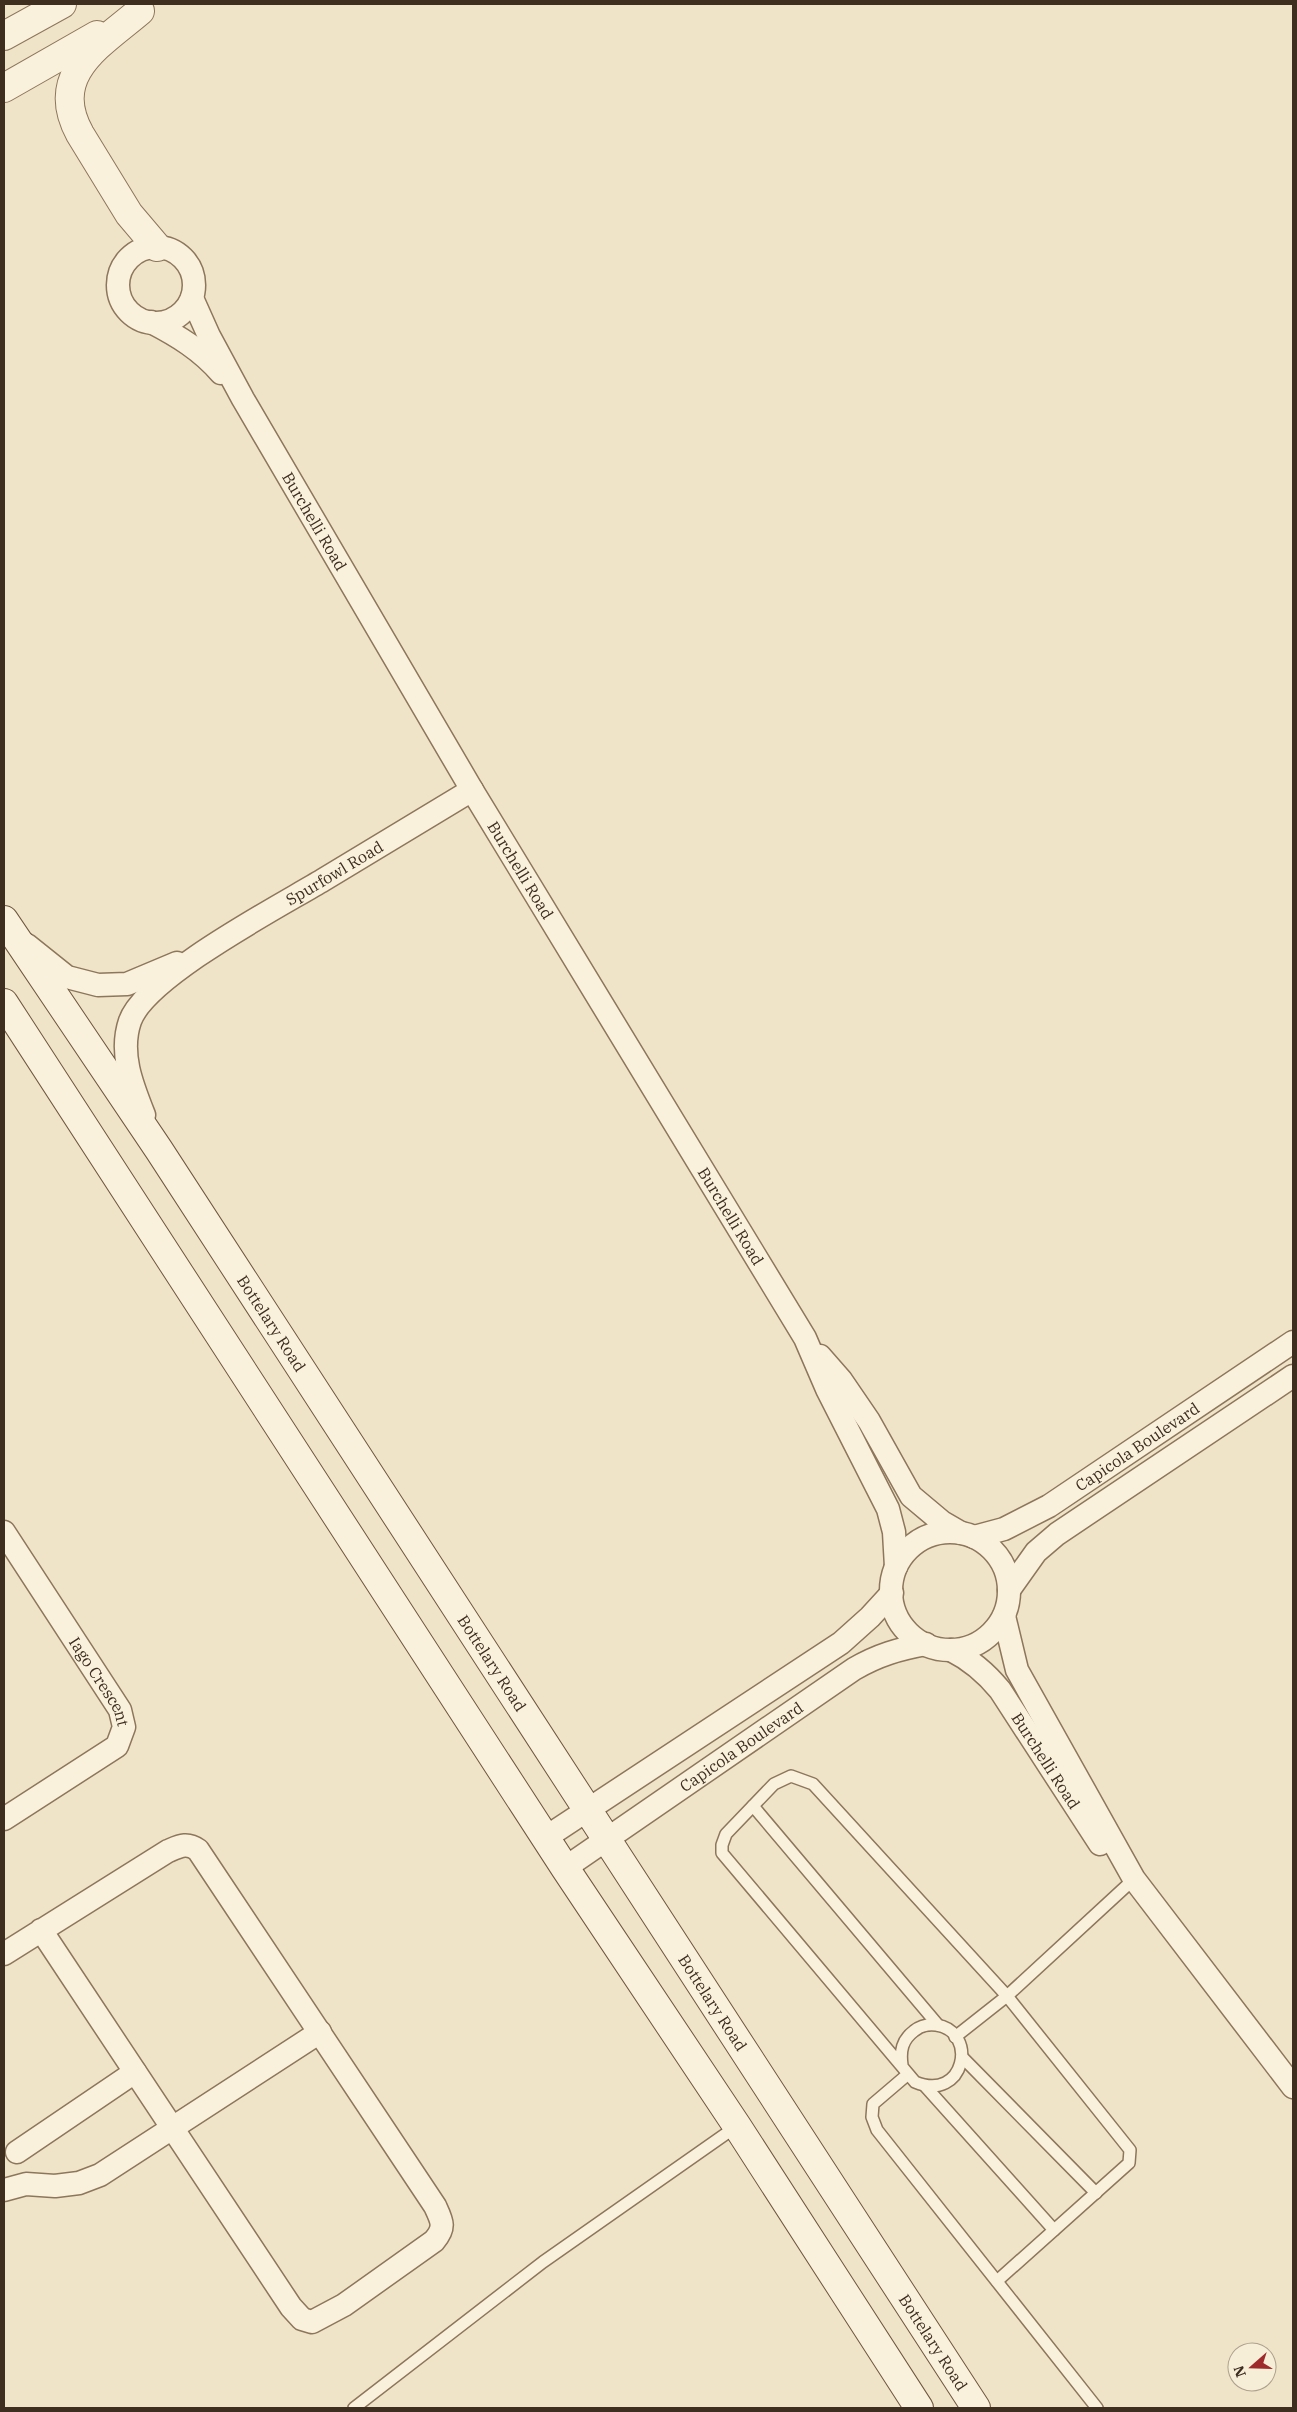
<svg xmlns="http://www.w3.org/2000/svg" width="1297" height="2412" viewBox="0 0 1297 2412" font-family="'IBM Plex Serif',serif">
	<rect width="100%" height="100%" fill="#f0e4c8"/>
	<g fill="none" stroke-linecap="round" stroke-linejoin="round">
		<defs>
			<g id="service">
				<path d="M753,1806L938,2025"/>
				<path d="M955,2037L1007,1996L1134,1879"/>
				<path d="M962,2057L1096,2193"/>
				<path d="M902,2065C900,2051 902,2040 914,2031C920,2026 928,2024 936,2025C979,2031 965,2103 915,2082L722,1853V1845L726,1834L774,1784L791,1776L813,1784L1007,1996L1130,2150L1129,2163L997,2281"/>
				<path d="M907,2075L873,2104L872,2117L877,2130L1097,2408"/>
				<path d="M925,2086L1054,2230"/>
				<path d="M354,2408L543,2262L737,2126"/>
			</g>
			<g id="minor">
				<circle cx="156" cy="285" r="38"/>
				<path id="s1" d="M192,298L209,336L243,399L472,790L805,1338L827,1389L888,1509L894,1532L896,1567"/>
				<path d="M151,322C178,336 201,350 221,373"/>
				<path d="M27,945L67,977L98,985L127,984L177,963"/>
				<path id="s2" d="M144,1115C132,1085 119,1053 130,1021C146,976 280,906 323,880C373,850 423,820 472,790"/>
				<path d="M820,1356L841,1380L869,1421L911,1496L942,1522L961,1533"/>
				<path id="s3" d="M4,1532L120,1710L124,1727L117,1746L4,1819"/>
				<circle cx="950" cy="1591" r="59"/>
				<path id="s4" d="M974,1537L1004,1529L1049,1506L1293,1342"/>
				<path d="M1009,1590L1036,1552L1057,1534L1293,1376"/>
				<path d="M1004,1616L1017,1670L1134,1879L1293,2087"/>
				<path id="s5" d="M951,1650C971,1660 986,1673 1000,1690L1100,1844"/>
				<path d="M545,1838L841,1643L870,1617L892,1593"/>
				<path id="s6" d="M565,1868L854,1669C878,1655 899,1649 926,1644"/>
				<path d="M4,1954L168,1851C180,1846 187,1842 198,1850L435,2206C442,2221 446,2227 434,2241L344,2305L312,2322L302,2319L291,2307L41,1930"/>
				<path d="M17,2152L135,2072"/>
				<path d="M4,2190L26,2184L55,2186L79,2183L100,2175L320,2032"/>
			</g>
			<g id="tertiary">
				<path d="M140,11C100,45 47,74 80,134L129,214L157,247"/>
				<path d="M4,36L62,4"/>
				<path d="M4,88L97,35"/>
			</g>
			<g id="secondary">
				<path id="s7" d="M4,920L159,1150L976,2408"/>
				<path d="M4,1003L565,1868L737,2126L919,2408"/>
			</g>
		</defs>
		<!-- service casing -->
		<use href="#service" stroke="#8d765c" stroke-width="14"/>
		<!-- minor casing -->
		<use href="#minor" stroke="#8d765c" stroke-width="25"/>
		<!-- tertiary casing -->
		<use href="#tertiary" stroke="#8d765c" stroke-width="30"/>
		<!-- secondary casing -->
		<use href="#secondary" stroke="#6f573f" stroke-width="30"/>
		<!-- service -->
		<use href="#service" stroke="#faf1dc" stroke-width="11"/>
		<!-- minor -->
		<use href="#minor" stroke="#faf1dc" stroke-width="22"/>
		<!-- tertiary -->
		<use href="#tertiary" stroke="#faf1dc" stroke-width="28"/>
		<!-- secondary -->
		<use href="#secondary" stroke="#faf1dc" stroke-width="28"/>
	</g>
	<g text-anchor="middle" dominant-baseline="central" stroke-width="4" stroke-linejoin="round" paint-order="stroke">
		<!-- street labels -->
		<g font-size="16" fill="#3d2e20" stroke="#f7eed8">
			<text stroke="none"><textPath href="#s1" startOffset="255">Burchelli Road</textPath></text>
			<text stroke="none"><textPath href="#s1" startOffset="660">Burchelli Road</textPath></text>
			<text stroke="none"><textPath href="#s2" startOffset="352">Spurfowl Road</textPath></text>
			<text stroke="none"><textPath href="#s1" startOffset="1065">Burchelli Road</textPath></text>
			<text stroke="none"><textPath href="#s7" startOffset="484">Bottelary Road</textPath></text>
			<text stroke="none"><textPath href="#s4" startOffset="188">Capicola Boulevard</textPath></text>
			<text stroke="none"><textPath href="#s7" startOffset="889">Bottelary Road</textPath></text>
			<text stroke="none"><textPath href="#s3" startOffset="178">Iago Crescent</textPath></text>
			<text stroke="none"><textPath href="#s6" startOffset="214">Capicola Boulevard</textPath></text>
			<text stroke="none"><textPath href="#s5" startOffset="148">Burchelli Road</textPath></text>
			<text stroke="none"><textPath href="#s7" startOffset="1294">Bottelary Road</textPath></text>
			<text stroke="none"><textPath href="#s7" startOffset="1699">Bottelary Road</textPath></text>
		</g>
	</g>
	<!-- border -->
	<rect width="1297" height="2412" fill="none" stroke="#3d2e20" stroke-width="10"/>
	<!-- north arrow -->
	<g transform="translate(1252 2367) rotate(250)"><circle r="24" fill="#f7eed8" stroke="#ada18e"/>
	<path d="M0-4L9 19L0 12L-9 19Z" fill="#9e2a2b"/>
	<text y="-8" font-size="14" font-weight="bold" text-anchor="middle" fill="#3d2e20">N</text>
	</g>
</svg>
